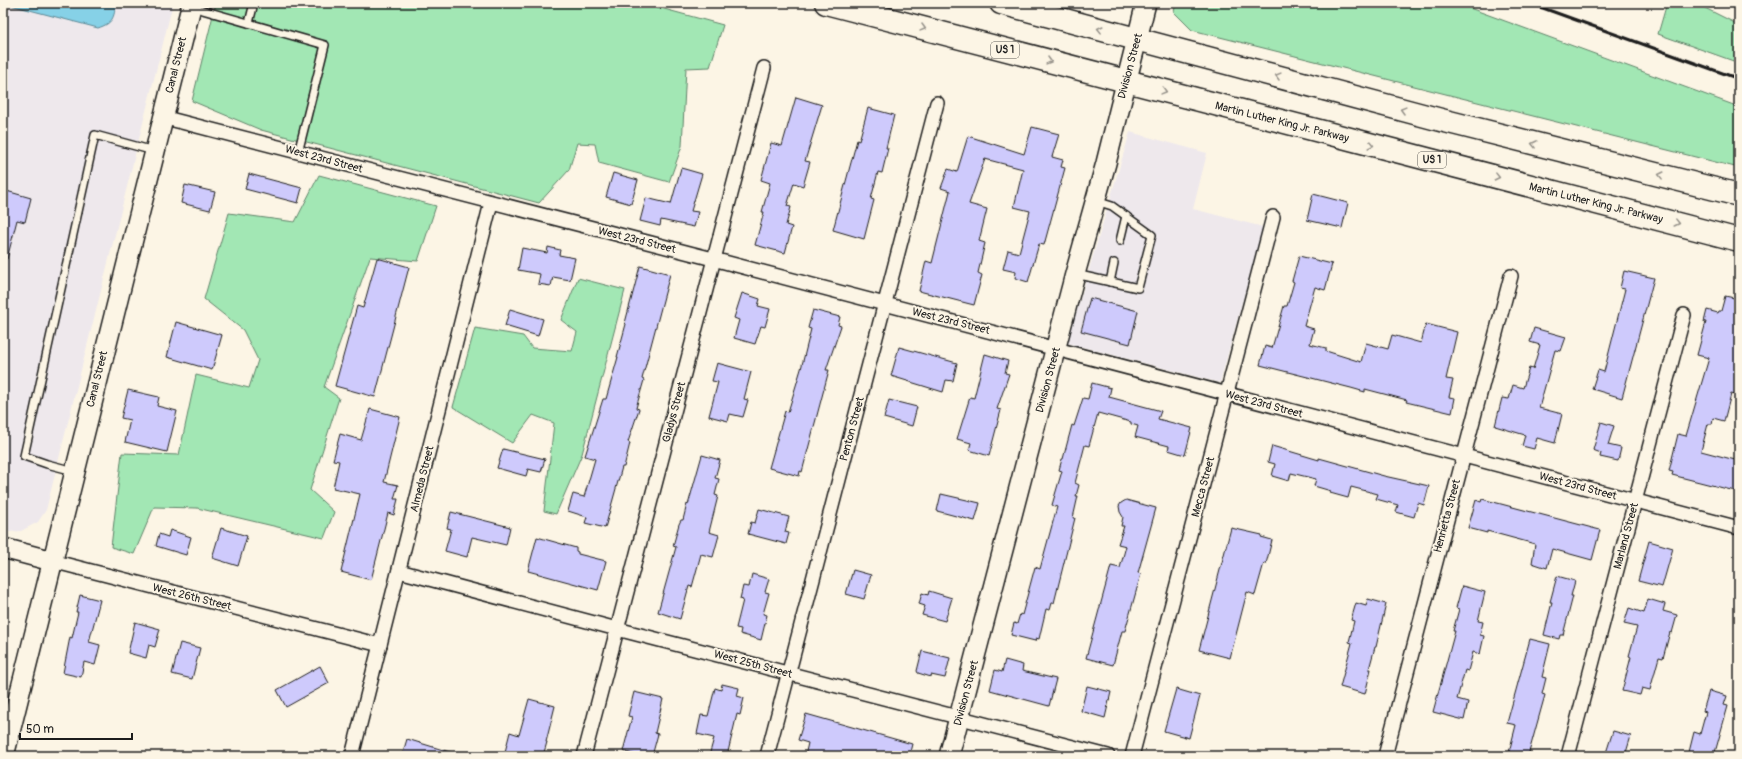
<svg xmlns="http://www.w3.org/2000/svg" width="1742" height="759" viewBox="0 0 1742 759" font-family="Pangolin,sans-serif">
	<rect width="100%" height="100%" fill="#fcf5e5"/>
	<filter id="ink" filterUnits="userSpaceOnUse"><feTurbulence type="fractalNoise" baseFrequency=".025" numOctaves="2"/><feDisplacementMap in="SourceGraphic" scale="8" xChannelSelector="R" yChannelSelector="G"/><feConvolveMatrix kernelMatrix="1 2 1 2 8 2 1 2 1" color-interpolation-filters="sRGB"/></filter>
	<g filter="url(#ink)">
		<!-- built -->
		<g fill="#eee8ec">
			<path d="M3,3H173L46,510L38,522L21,531L8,532L3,530Z"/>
			<path d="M1130,132L1207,153L1193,209L1263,227L1220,383L1067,343Z"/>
		</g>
		<!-- green -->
		<g fill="#a2e7b4" stroke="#5f8268">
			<path d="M216,3H642L723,25L710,67L686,68L682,146L669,182L599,163L595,144L577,143L569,170L539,203L261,130L192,101Z"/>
			<path d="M1176,3H1456L1739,107V168L1192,30L1174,12Z"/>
			<path d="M1667,3H1695L1739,25V63L1658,34Z"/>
			<path d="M319,175L436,206L418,261L370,257L324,387L339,398L310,490L334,512L324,538L197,508L154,507L134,554L111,547L122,453L179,455L196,375L249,388L258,360L243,330L204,299L229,213L295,222Z"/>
			<path d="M578,278L625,290L582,454L556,514L544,511L554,423L533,415L512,443L453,407L475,328L523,336L532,348L572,351L577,332L561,320Z"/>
		</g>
		<!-- water -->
		<path fill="#86d1e7" stroke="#5c8996" d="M3,3H116C114,18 113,23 98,28Z"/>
		<!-- building -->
		<g fill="#cecafc" stroke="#1c1c1c">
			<path d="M796,97L822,105L805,161L810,162L803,186L794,183L787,206L791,207L786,225L792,227L785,253L755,245L764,212H762L770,183L761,180L771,143L782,146Z"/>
			<path d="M868,108L894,115L886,148H888L882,173L878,172L871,199L874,200L864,239L833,230L857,140L859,141Z"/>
			<path d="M1032,127L1059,134L1052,157L1063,160L1061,167L1065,168L1044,245L1039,244L1028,282L1015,278L1016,272L1003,269L1008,250L1019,253L1030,211L1014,207L1023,169L985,159L969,204L987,209L979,241L985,243L978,273L982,275L974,305L919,291L926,261L932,263L950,191L941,188L948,169L957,172L968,136L1024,154Z"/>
			<path d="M681,168L702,174L691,211L698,212L694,227L661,220L660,226L640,221L646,198L671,204Z"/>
			<path d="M613,173L638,180L631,204L606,197Z"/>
			<path d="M249,174L302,188L298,203L245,189Z"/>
			<path d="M185,185L215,192L210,210L181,203Z"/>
			<path d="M3,190L31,198L25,222L17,220L7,259H3Z"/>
			<path d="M1313,194L1348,203L1342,228L1307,220Z"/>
			<path d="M548,247L560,250L559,255L575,258L570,280L553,277L551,286L538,284L540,274L518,270L522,248L547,253Z"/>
			<path d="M1299,256L1332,264L1325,290L1315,287L1304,326L1314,329L1310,344L1326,348V351L1361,362L1366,343L1388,349L1392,335L1421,343L1426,324L1457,332L1446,379L1453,380L1449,397L1455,398L1452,413L1406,402L1407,400L1365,389V392L1351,388L1260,365L1265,346L1272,348L1284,306H1287L1294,282L1292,281Z"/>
			<path d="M377,258L409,267L375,397L335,386L357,306L363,308Z"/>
			<path d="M640,266L670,274L642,379L644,380L636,408L639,409L628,442L630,443L624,467H622L605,528L585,523L587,517L568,511L573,494L584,497L595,459L585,456L603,399H606L618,357H617L626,324L625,323Z"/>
			<path d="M1624,271L1654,278L1622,398L1592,389L1598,370L1604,372L1625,289L1620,288Z"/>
			<path d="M742,293L760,299L758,306L770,309L765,327L761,326L755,344L734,338L739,320L734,318Z"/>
			<path d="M1725,296L1739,299V396L1731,394L1724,421L1713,418L1712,424H1708L1701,451L1739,461V492L1672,475L1673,472L1669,471L1678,434L1686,436L1709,358L1697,355L1706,322H1704L1707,310L1718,313L1719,311H1721Z"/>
			<path d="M1090,298L1138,311L1130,344L1081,331Z"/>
			<path d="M510,309L543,319L538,336L505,326Z"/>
			<path d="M813,310L840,317L838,325L841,326L826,370H829L802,472L800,471L799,476L769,468L785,411L788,412L801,369L811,329L808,328Z"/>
			<path d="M176,322L222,335L212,370L167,357Z"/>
			<path d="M1534,328L1566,337L1561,351L1555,350L1539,408L1562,414L1555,443L1537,438L1534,449L1522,446L1525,435L1495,426L1502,398L1509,399L1513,385L1523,388L1529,368L1533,369L1540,345L1530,342Z"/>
			<path d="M899,347L957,363L953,381L946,380L943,392L891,376Z"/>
			<path d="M985,354L1008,361L1005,373L1009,374L997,409L1001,410L989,456L969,450L971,443L957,439L970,397L974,398Z"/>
			<path d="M717,363L751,372L744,399L748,400L743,417L730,414L728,421L709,416L718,382L712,381Z"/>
			<path d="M1092,383L1111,388L1109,397L1161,411L1158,419L1192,428L1185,455L1168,450L1169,446L1135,437L1138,426L1131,424V422L1098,413L1089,446L1085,445L1075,483L1079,485L1076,496H1078L1073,518H1075L1054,603H1052L1050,610L1046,609L1039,639L1036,638L1035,641L1011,635L1014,623L1017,624L1020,614L1022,615L1035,567L1040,569L1057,507L1052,505L1062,471L1059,470L1062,459H1063L1072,425L1074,426L1083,398L1088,399Z"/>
			<path d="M128,390L159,397L157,406L177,411L167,452L125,442L130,420L121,418Z"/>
			<path d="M889,400L917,407L912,426L884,418Z"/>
			<path d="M370,409L400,417L384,482L398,485L394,499H398L394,515L388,513L371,580L341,572L360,494L333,488L339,461L333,460L340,434L361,440Z"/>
			<path d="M1601,422L1614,426L1608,445L1621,448L1618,461L1600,457L1601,453L1593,450Z"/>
			<path d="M1272,446L1319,460V458L1384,476L1429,486L1424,505L1418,503L1414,517L1396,512L1398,505L1376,499L1378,494L1351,487L1348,498L1330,493L1331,491L1314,486L1316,479L1291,473L1289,481L1272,476L1275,464L1268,462Z"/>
			<path d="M503,449L545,459L541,472L528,469L526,476L497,468Z"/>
			<path d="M702,455L720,460L715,478L719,479L715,495L718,496L709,532L719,535L713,557L701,554L692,587L689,586L680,619L658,612L676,547L673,546L679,524L681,520H683L687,504L688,505Z"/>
			<path d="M941,494L980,503L975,521L937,511Z"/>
			<path d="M1482,499L1600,530L1592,560L1552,549L1547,568L1532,563L1535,544L1487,531V533L1468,528L1476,500L1481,502Z"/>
			<path d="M1126,500L1156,508L1138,573L1141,574L1125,631H1122L1113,665L1086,658L1111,566L1120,568L1126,546L1118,544L1124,526H1121L1123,517L1120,512L1119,506L1121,503Z"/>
			<path d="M759,509L789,517L785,532L789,533L786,544L748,534L751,522L755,523Z"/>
			<path d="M451,512L510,527L506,545L472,537L467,557L445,551L451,529L447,528Z"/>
			<path d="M221,528L247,536L238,566L212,558Z"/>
			<path d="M1231,528L1262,535L1261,537L1272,540L1266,564L1264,563L1255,595L1247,592L1230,658L1199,650Z"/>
			<path d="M170,530L191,537L186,555L156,546L159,534L168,537Z"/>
			<path d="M537,537L576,548V551L578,552V554L606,561L598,590L528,571Z"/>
			<path d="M1649,541L1673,548L1662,587L1638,581Z"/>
			<path d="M853,570L871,575L864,599L846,594Z"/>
			<path d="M752,574L769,579L765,592L769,593L763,614L767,615L761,640L740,634L741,629L736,628L743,600L740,599L743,586L749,587Z"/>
			<path d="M1557,576L1575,581L1571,596H1573L1563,635H1560L1559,639L1544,635L1552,602H1550Z"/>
			<path d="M1462,586L1485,592L1478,621L1483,622L1480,635L1484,636L1480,654L1473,652L1468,671L1465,670L1457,699L1468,702L1464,720L1433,712L1455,631H1453L1459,609L1456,608Z"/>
			<path d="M929,591L952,598L945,621L922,615L925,606L919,604L922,593L928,595Z"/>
			<path d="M80,595L100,600L89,642L100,645L95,665L84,662L81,677L63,673L70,637L72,638L78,612H76Z"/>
			<path d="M1368,599L1386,604L1376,647H1375L1369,669H1371L1365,694L1340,687L1352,643L1349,642L1354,621L1351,620L1356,603L1366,606Z"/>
			<path d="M1648,599L1665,604L1663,611L1677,615L1672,633L1670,632L1663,658L1659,657L1650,690L1642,688L1640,695L1622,691L1631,657L1629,656L1637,627L1624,624L1629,608L1644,613Z"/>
			<path d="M135,622L160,629L155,647L149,645L146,658L128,653Z"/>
			<path d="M1530,639L1550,644L1542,677L1546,678L1542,694L1545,695L1528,756H1508L1516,725L1507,723Z"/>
			<path d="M180,643L200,648L192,679L172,674Z"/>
			<path d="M922,651L950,658L945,678L931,675V677L918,673L917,671Z"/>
			<path d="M1005,660L1023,665L1022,671L1056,679L1049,706L990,690L995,670L1002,672Z"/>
			<path d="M320,666L329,683L286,707L277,690Z"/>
			<path d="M722,684L739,688L737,696L744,698L740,715L737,714L727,756H709L714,738L697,734L701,715L708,716L715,688L721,690Z"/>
			<path d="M1087,686L1111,692L1105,718L1081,711Z"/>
			<path d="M1176,689L1200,696L1189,738L1164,731Z"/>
			<path d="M1709,691L1727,696L1724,705L1728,706L1714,756H1688L1694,732L1700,734L1706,712L1703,711Z"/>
			<path d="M634,692L663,699L655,733L658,734L652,756H640L623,751L632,717L628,716Z"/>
			<path d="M529,699L555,706L546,742H547L543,756H504L510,732L519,735Z"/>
			<path d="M806,714L912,744L909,756H805L808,743L798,740Z"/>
			<path d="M1613,731L1631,736L1625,756H1605Z"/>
			<path d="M407,739L453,753L452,756H402Z"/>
		</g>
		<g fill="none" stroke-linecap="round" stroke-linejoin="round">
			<defs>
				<g id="lane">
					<path d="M192,7L325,45L298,153"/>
					<path d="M249,23L254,3"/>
					<path d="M1120,241L1126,216"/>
					<path d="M1075,274L1138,288L1152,235L1112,206L1096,201"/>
					<path d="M1110,282L1114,263"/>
					<path d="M74,471L47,464L24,456L95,135L154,151"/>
				</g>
				<g id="street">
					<path d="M162,117L713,259L1739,528"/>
					<path d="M52,561L380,645"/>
					<path d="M399,571L617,629L1108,756"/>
					<path d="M352,756L491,203"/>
					<path d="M584,756L764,68"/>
					<path d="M767,756L937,103"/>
					<path d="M1132,756L1273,217"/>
					<path d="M1385,756L1511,276"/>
					<path d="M1568,756L1684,315"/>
				</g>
				<g id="secondary">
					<path d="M3,548L52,561"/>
					<path d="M4,756L192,3"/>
					<path d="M949,756L1075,274L1106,163L1146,3"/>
				</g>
				<g id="highway">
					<path d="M826,3L1739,240"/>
					<path d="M1001,3L1441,120L1739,195"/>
				</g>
			</defs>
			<!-- lane casing -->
			<use href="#lane" stroke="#1c1c1c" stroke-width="10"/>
			<!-- street casing -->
			<use href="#street" stroke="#1c1c1c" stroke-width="16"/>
			<!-- secondary casing -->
			<use href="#secondary" stroke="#1c1c1c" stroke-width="22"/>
			<!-- highway casing -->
			<use href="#highway" stroke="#1c1c1c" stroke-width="25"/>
			<!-- lane -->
			<use href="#lane" stroke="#fcf5e5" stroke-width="7"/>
			<!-- street -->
			<use href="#street" stroke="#fcf5e5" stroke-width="13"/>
			<!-- secondary -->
			<use href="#secondary" stroke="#fcf5e5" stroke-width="19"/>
			<!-- highway -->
			<use href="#highway" stroke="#fcf5e5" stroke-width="22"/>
			<!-- rail -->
			<path stroke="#1c1c1c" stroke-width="3" d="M1529,3L1739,79"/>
		</g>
		<!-- one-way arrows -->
		<defs><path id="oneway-chevron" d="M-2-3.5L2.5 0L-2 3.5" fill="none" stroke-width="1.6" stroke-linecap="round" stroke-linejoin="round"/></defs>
		<g stroke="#97938b">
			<use href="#oneway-chevron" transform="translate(923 28) rotate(15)"/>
			<use href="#oneway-chevron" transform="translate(1100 29) rotate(-166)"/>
			<use href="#oneway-chevron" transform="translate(1049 61) rotate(15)"/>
			<use href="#oneway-chevron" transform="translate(1278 76) rotate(-165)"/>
			<use href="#oneway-chevron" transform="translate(1164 91) rotate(15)"/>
			<use href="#oneway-chevron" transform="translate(1403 110) rotate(-165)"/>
			<use href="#oneway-chevron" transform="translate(1534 144) rotate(-166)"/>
			<use href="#oneway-chevron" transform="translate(1371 145) rotate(14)"/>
			<use href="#oneway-chevron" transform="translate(1661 175) rotate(-166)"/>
			<use href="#oneway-chevron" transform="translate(1497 177) rotate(14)"/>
			<use href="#oneway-chevron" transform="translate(1677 223) rotate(14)"/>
		</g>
	</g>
	<g text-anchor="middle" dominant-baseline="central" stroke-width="4" stroke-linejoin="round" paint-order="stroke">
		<!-- shield labels -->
		<g fill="#fcf5e5" stroke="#5f5d58" stroke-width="1">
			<rect x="991" y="42" width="28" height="16" rx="3"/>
			<rect x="1418" y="152" width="28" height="16" rx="3"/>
		</g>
		<g font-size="10" font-weight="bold" fill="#1c1c1c">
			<text x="1005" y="50">US 1</text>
			<text x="1432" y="160">US 1</text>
		</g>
		<!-- street labels -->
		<g font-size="11" fill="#1c1c1c" stroke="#fcf5e5">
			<text transform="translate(176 65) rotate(-76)">Canal Street</text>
			<text transform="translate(1130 66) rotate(-75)">Division Street</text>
			<text transform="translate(1282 122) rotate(14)">Martin Luther King Jr. Parkway</text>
			<text transform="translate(324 159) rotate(15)">West 23rd Street</text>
			<text transform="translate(1596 203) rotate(14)">Martin Luther King Jr. Parkway</text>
			<text transform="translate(637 240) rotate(14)">West 23rd Street</text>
			<text transform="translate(951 321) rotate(14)">West 23rd Street</text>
			<text transform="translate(97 379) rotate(-76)">Canal Street</text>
			<text transform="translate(1048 380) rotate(-75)">Division Street</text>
			<text transform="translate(1264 404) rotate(15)">West 23rd Street</text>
			<text transform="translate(674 412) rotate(-75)">Gladys Street</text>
			<text transform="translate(852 429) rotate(-75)">Penton Street</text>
			<text transform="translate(422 479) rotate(-76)">Almeda Street</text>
			<text transform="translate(1578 486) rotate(15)">West 23rd Street</text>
			<text transform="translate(1203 487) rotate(-75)">Mecca Street</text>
			<text transform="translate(1447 516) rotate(-75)">Henrietta Street</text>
			<text transform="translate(1626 536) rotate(-75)">Marland Street</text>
			<text transform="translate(192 597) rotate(14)">West 26th Street</text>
			<text transform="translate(753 664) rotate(15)">West 25th Street</text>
			<text transform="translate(966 693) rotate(-75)">Division Street</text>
		</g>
	</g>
	<!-- margin -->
	<rect width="1742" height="759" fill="none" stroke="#fcf5e5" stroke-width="16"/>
	<rect x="8" y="8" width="1726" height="743" fill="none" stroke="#1c1c1c" stroke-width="1.5" filter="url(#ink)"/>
	<!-- scale -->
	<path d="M20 733v6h112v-6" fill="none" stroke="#1c1c1c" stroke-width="2"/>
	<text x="26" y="733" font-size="12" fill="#1c1c1c" stroke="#fcf5e5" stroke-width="3" paint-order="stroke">50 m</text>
</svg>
